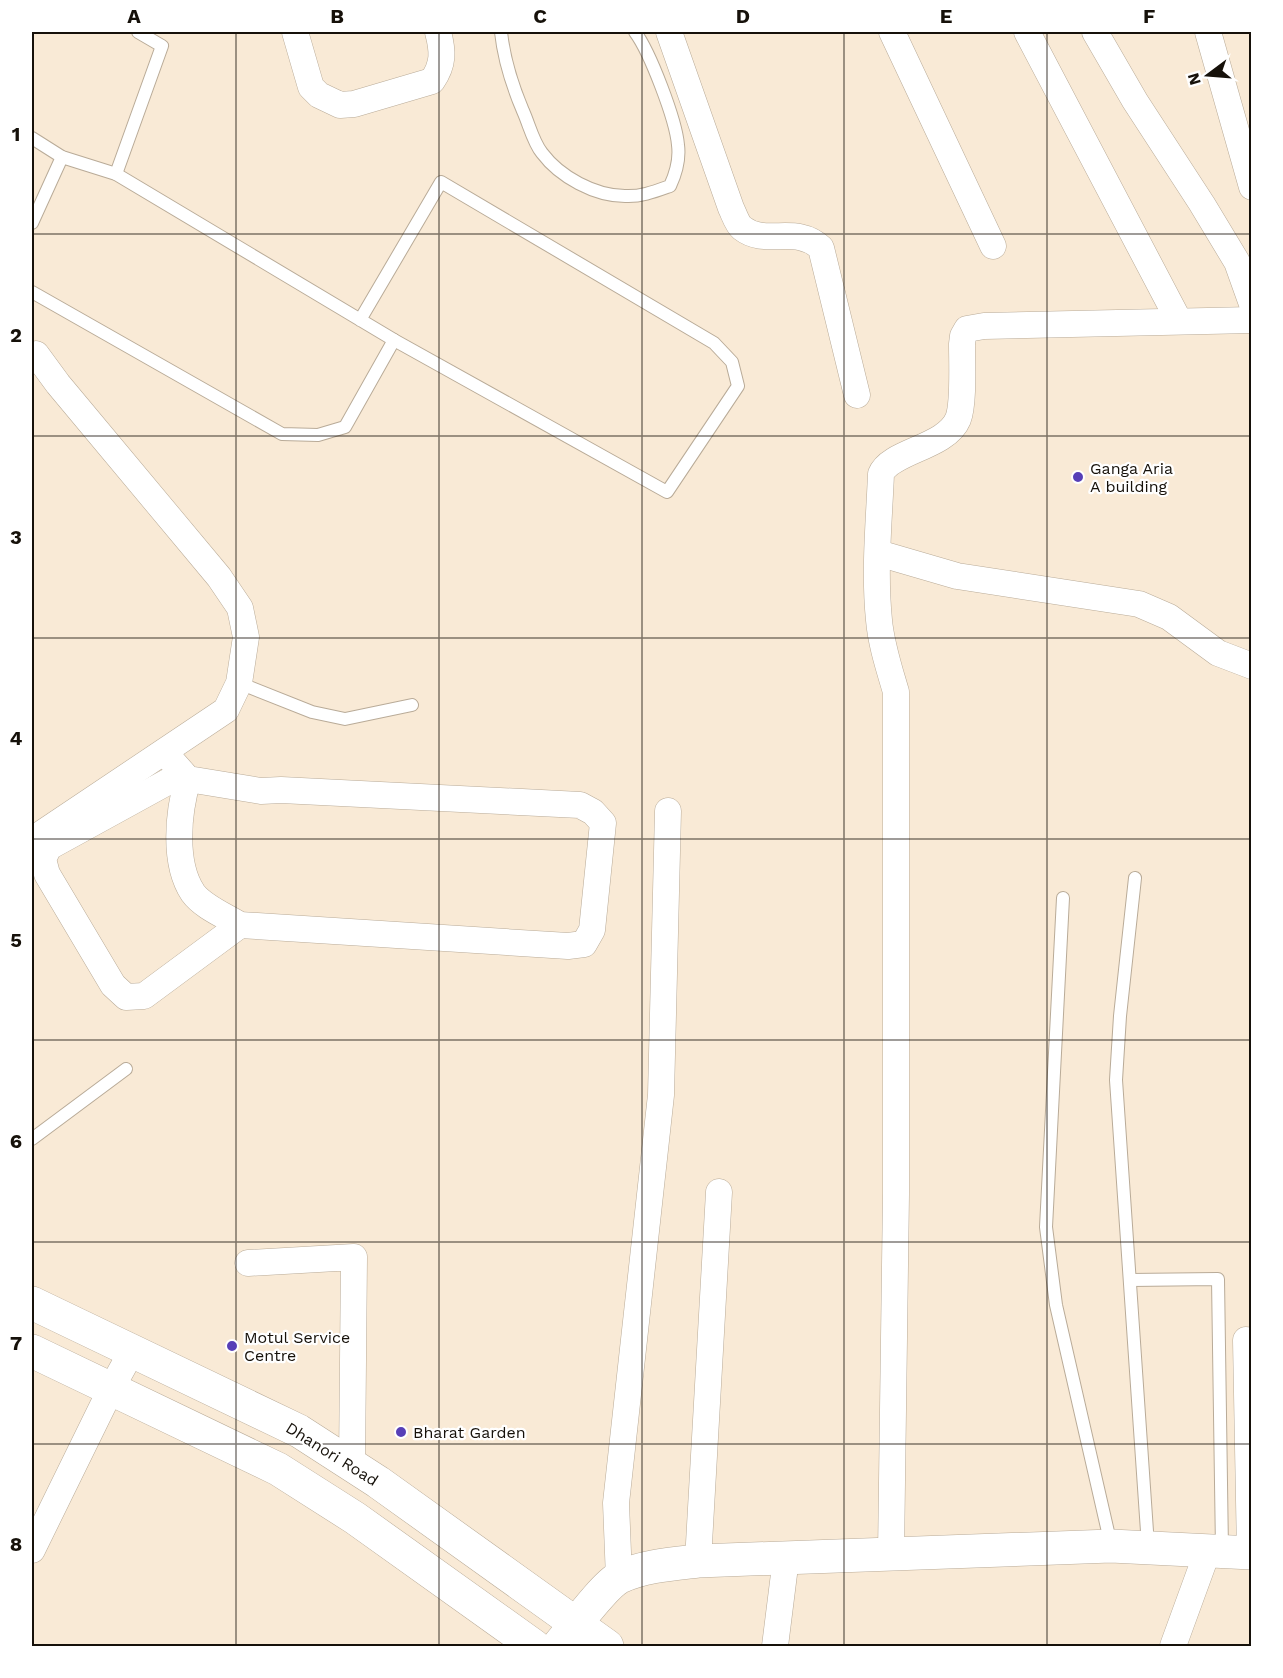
<svg xmlns="http://www.w3.org/2000/svg" width="1283" height="1678" viewBox="0 0 1283 1678" font-family="'Work Sans',sans-serif">
	<rect width="100%" height="100%" fill="#f9ead6"/>
	<g fill="none" stroke-linecap="round" stroke-linejoin="round">
		<defs>
			<g id="lane">
				<path d="M501,32C504,60 512,85 523,111C529,124 533,142 542,153C560,177 595,196 625,196C641,197 656,191 670,186C676,173 680,160 678,145C676,120 650,52 635,32"/>
				<path d="M32,138L62,157L116,174L394,340L667,492L738,386L732,362L714,343L441,182L360,320"/>
				<path d="M116,174L162,46L138,32"/>
				<path d="M32,223L62,157"/>
				<path d="M32,292L282,434L318,435L345,427L394,340"/>
				<path d="M239,683L312,712L345,719L412,705"/>
				<path d="M1135,878L1120,1016L1116,1080L1148,1546"/>
				<path d="M1063,898L1046,1227L1056,1305L1111,1545"/>
				<path d="M32,1139L126,1069"/>
				<path d="M1130,1280L1218,1279L1222,1550"/>
			</g>
			<g id="street">
				<path d="M295,32L311,87L319,95L340,105L354,104L432,81C444,64 443,51 438,32"/>
				<path d="M669,32L731,208C734,214 737,224 742,228C766,247 796,224 821,248L857,395"/>
				<path d="M892,32L993,246"/>
				<path d="M1027,32L1179,321"/>
				<path d="M1095,32L1135,101L1202,204L1237,262L1252,304"/>
				<path d="M1208,32L1252,187"/>
				<path d="M878,553L957,576L1139,604L1169,617L1218,653L1252,666"/>
				<path d="M165,753L188,779C178,812 173,863 193,893C203,907 226,916 240,925L568,946L584,944L592,930L603,823L593,812L580,805L281,790L261,791L188,779"/>
				<path d="M182,774L49,847L43,859L47,874L113,985L126,997L144,996L240,925"/>
				<path d="M32,840L226,710L239,683L246,637L240,608L219,577L58,384L36,354"/>
				<path d="M248,1263L354,1257L352,1465"/>
				<path d="M1246,1340L1250,1553"/>
				<path d="M32,1550L111,1389L132,1351"/>
				<path d="M891,1554L896,1194V692C889,668 881,644 879,620C874,571 879,522 881,474C890,451 946,448 958,419C964,404 962,363 962,344L963,336L967,329L984,326L1252,320"/>
				<path d="M698,1561L719,1192"/>
				<path d="M619,1578L616,1503L661,1095L668,811"/>
				<path d="M775,1646L786,1558"/>
				<path d="M1173,1646L1208,1550"/>
			</g>
			<g id="secondary">
				<path d="M32,1303L299,1431L378,1482L607,1646"/>
				<path d="M32,1351L278,1469L355,1518L534,1646"/>
				<path d="M558,1646C571,1631 604,1585 620,1577C644,1566 672,1564 698,1561L1111,1546L1252,1553"/>
			</g>
		</defs>
		<!-- lane casing -->
		<use href="#lane" stroke="#b9ab98" stroke-width="14"/>
		<!-- street casing -->
		<use href="#street" stroke="#b9ab98" stroke-width="27"/>
		<!-- secondary casing -->
		<use href="#secondary" stroke="#b9ab98" stroke-width="34"/>
		<!-- lane -->
		<use href="#lane" stroke="#fff" stroke-width="12"/>
		<!-- street -->
		<use href="#street" stroke="#fff" stroke-width="26"/>
		<!-- secondary -->
		<use href="#secondary" stroke="#fff" stroke-width="33"/>
	</g>
	<!-- grid -->
	<path fill="none" stroke="#16110a" stroke-width="1.5" stroke-opacity="0.55" d="M236,32V1646M439,32V1646M642,32V1646M844,32V1646M1047,32V1646M32,234H1252M32,436H1252M32,638H1252M32,839H1252M32,1040H1252M32,1242H1252M32,1444H1252"/>
	<!-- markers -->
	<g fill="#573fb7" stroke="#fff" stroke-width="2">
		<circle cx="1078" cy="477" r="6"/>
		<circle cx="232" cy="1346" r="6"/>
		<circle cx="401" cy="1432" r="6"/>
	</g>
	<g text-anchor="middle" dominant-baseline="central" stroke-width="4.5" stroke-linejoin="round" paint-order="stroke">
		<!-- poi labels -->
		<g font-size="16" fill="#16110a" stroke="#fff" text-anchor="start">
			<text x="1090" y="468">Ganga Aria<tspan x="1090" dy="18">A building</tspan></text>
			<text x="244" y="1337">Motul Service<tspan x="244" dy="18">Centre</tspan></text>
			<text x="413" y="1432">Bharat Garden</text>
		</g>
		<!-- street labels -->
		<g font-size="16" fill="#16110a" stroke="#fff">
			<text transform="translate(332 1454) rotate(32)">Dhanori Road</text>
		</g>
	</g>
	<!-- border -->
	<rect width="1283" height="1678" fill="none" stroke="#ffffff" stroke-width="66"/>
	<!-- north arrow -->
	<g transform="translate(1208 75) rotate(254)" stroke="#ffffff" stroke-width="4.5" paint-order="stroke">
	<path d="M0-4.5L10 22L0 15L-10 22Z" fill="#16110a"/>
	<text y="-9" font-size="16" font-weight="bold" text-anchor="middle" fill="#16110a">N</text>
	</g>
	<rect x="33" y="33" width="1217" height="1612" fill="none" stroke="#16110a" stroke-width="2"/>
	<g font-size="20" text-anchor="middle" font-weight="bold" fill="#16110a">
		<text x="134" y="23">A</text>
		<text x="337" y="23">B</text>
		<text x="540" y="23">C</text>
		<text x="743" y="23">D</text>
		<text x="946" y="23">E</text>
		<text x="1149" y="23">F</text>
		<text x="16" y="141">1</text>
		<text x="16" y="342">2</text>
		<text x="16" y="544">3</text>
		<text x="16" y="745">4</text>
		<text x="16" y="947">5</text>
		<text x="16" y="1148">6</text>
		<text x="16" y="1350">7</text>
		<text x="16" y="1551">8</text>
	</g>
</svg>
